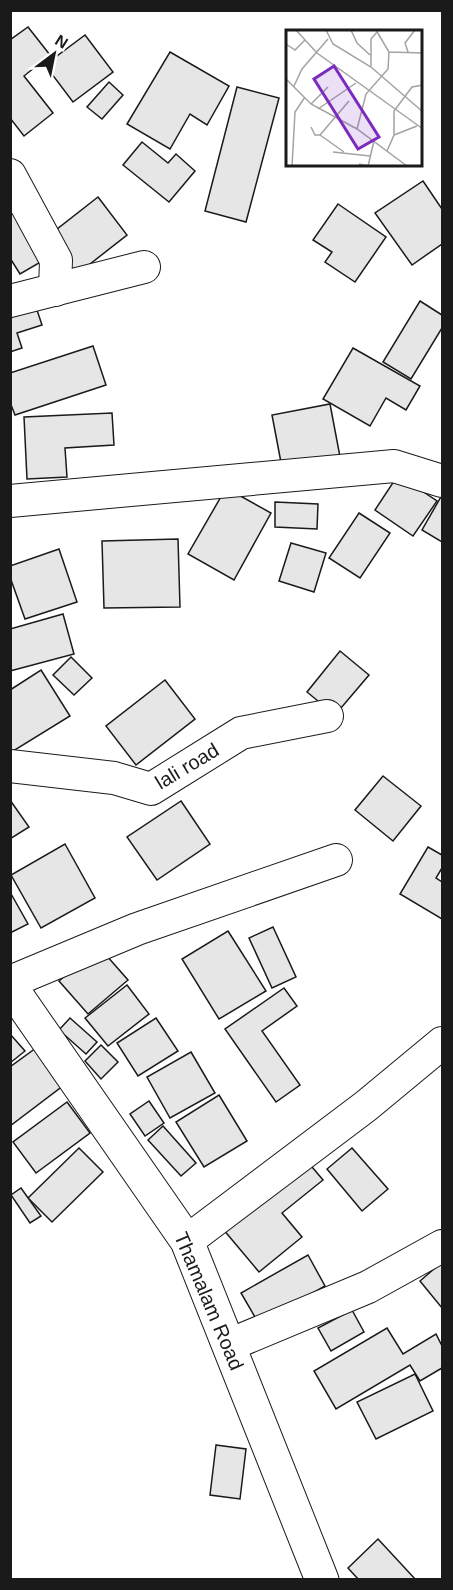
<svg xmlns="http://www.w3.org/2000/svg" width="453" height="1590" viewBox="0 0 453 1590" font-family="Arial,sans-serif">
	<rect width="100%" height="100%" fill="#fff"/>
	<!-- building -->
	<g fill="#e6e6e6" stroke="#1a1a1a" stroke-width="1.5">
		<path d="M28,27L50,55L24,76L53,113L24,136L10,118V40Z"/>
		<path d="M85,35L113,72L73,102L45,65Z"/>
		<path d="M170,52L229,86L207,125L190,114L170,149L127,124Z"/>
		<path d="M109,82L123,95L102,119L87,107Z"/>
		<path d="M237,87L279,98L246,222L205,211Z"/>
		<path d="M142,142L168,163L176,154L195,171L169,202L123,165Z"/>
		<path d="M423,181L442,209V244L412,265L375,213Z"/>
		<path d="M10,190L51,256L20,274L10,258Z"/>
		<path d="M98,197L127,235L76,275L47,237Z"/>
		<path d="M338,204L386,237L355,282L325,262L332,252L313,240Z"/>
		<path d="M420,301L442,315V328L411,379L383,362Z"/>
		<path d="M35,304L42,325L17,333L22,348L10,352V311Z"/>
		<path d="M93,346L106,385L15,415L10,402V373Z"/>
		<path d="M353,348L420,386L406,410L386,398L370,426L323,399Z"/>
		<path d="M330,404L341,462L283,473L272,415Z"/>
		<path d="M112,413L114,445L65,448L67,477L27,479L24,417Z"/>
		<path d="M398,475L437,501L413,536L375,510Z"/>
		<path d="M226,488L271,513L234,580L188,554Z"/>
		<path d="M442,495V542L422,530Z"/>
		<path d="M275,502L318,504L317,529L275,527Z"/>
		<path d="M359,513L390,533L360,578L329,558Z"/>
		<path d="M178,539L180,607L104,608L102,541Z"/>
		<path d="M291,543L326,553L314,592L279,581Z"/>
		<path d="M59,549L77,602L25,619L10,577V566Z"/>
		<path d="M63,614L74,654L10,671V629Z"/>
		<path d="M340,651L369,675L335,715L307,692Z"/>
		<path d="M71,657L92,678L74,695L53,675Z"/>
		<path d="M41,670L70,716L10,753V690Z"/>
		<path d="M165,680L195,719L136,765L106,726Z"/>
		<path d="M383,776L421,806L393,841L355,810Z"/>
		<path d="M10,800L29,827L10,839Z"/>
		<path d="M181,801L210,844L157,880L127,837Z"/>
		<path d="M65,844L95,898L41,928L11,875Z"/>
		<path d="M428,847L442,855V868L436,878L442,882V919L400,894Z"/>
		<path d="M10,892L28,924L10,933Z"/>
		<path d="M273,927L296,977L272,988L249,938Z"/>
		<path d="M228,931L266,991L219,1019L182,959Z"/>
		<path d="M99,947L128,980L88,1014L59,981Z"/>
		<path d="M127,985L149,1014L108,1046L85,1018Z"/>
		<path d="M284,988L297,1006L262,1031L300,1085L276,1102L225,1029Z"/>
		<path d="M70,1018L97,1042L86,1054L59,1030Z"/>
		<path d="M156,1018L178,1051L138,1076L117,1043Z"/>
		<path d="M10,1034L25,1051L10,1063Z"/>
		<path d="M101,1045L118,1062L101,1079L85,1061Z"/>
		<path d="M36,1048L64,1085L10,1126V1067Z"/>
		<path d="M191,1052L215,1093L170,1118L147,1077Z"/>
		<path d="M219,1095L247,1141L204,1167L176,1122Z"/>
		<path d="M149,1101L164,1123L145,1136L130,1114Z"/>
		<path d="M67,1102L90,1133L36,1173L13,1142Z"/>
		<path d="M163,1126L196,1163L181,1176L148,1140Z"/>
		<path d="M79,1148L103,1172L52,1222L28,1198Z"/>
		<path d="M352,1148L388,1189L362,1211L327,1169Z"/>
		<path d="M307,1161L323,1180L282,1213L302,1237L259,1272L223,1229Z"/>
		<path d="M21,1188L41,1216L30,1223L11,1195Z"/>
		<path d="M308,1255L325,1286L259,1324L241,1293Z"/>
		<path d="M442,1262V1308L420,1281Z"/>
		<path d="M352,1310L364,1332L331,1351L318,1328Z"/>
		<path d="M387,1328L403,1354L436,1334L442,1346V1368L420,1381L410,1365L336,1409L314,1371Z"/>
		<path d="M415,1374L433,1411L376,1439L357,1402Z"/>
		<path d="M216,1445L246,1449L240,1499L210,1495Z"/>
		<path d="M378,1539L416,1580H359L348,1568Z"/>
	</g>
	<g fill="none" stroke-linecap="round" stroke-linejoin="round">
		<defs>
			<g id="street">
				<path d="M10,175L56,260L55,290"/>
				<path d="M10,301L144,267"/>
				<path d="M10,501L394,466L442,481"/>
				<path d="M10,766L114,778L151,789L241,733L327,716"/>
				<path d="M10,982L137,929L336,860"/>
				<path d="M187,1241L366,1106L442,1043"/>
				<path d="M229,1345L368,1287L442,1246"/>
			</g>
			<path id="secondary" d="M10,986L187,1241L322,1580"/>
		</defs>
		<!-- street casing -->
		<use href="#street" stroke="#1a1a1a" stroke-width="34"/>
		<!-- secondary casing -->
		<use href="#secondary" stroke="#1a1a1a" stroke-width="35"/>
		<!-- street -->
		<use href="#street" stroke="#fff" stroke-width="32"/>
		<!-- secondary -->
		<use href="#secondary" stroke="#fff" stroke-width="33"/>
	</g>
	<g text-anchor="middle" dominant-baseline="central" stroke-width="4.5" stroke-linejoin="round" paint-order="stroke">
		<!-- street labels -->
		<g font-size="20" fill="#1a1a1a" stroke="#fff">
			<text transform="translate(187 766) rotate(-31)">lali road</text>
			<text transform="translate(209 1301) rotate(67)">Thamalam Road</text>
		</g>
	</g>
	<!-- overview -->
	<g transform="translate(286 30)">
		<rect width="136" height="136" fill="#fff"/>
		<path fill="none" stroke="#a3a3a3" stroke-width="1.5" d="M10,0L31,23L137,99M40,0L47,14L85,37L137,82M65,0L71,13L84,25M0,14L9,20L19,10M103,22L137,23M122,22L119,13L129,0M85,36V9L91,2M0,49L25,74L71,99L121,136M8,56L16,39L42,9M25,74L42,57M32,79L70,53M25,97L29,105H34L63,71M71,99L80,64L102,39L103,22L90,0M34,105L58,122M108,105L131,96M101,121L108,105V81L126,57L137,55M47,122L84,126M73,134L82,136L88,111M6,136L9,82L19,67"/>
		<path fill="#7b2cbf" fill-opacity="0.15" stroke="#7b2cbf" stroke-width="3" d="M48,36L93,107L72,119L28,49Z"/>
		<rect width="136" height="136" fill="none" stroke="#1a1a1a" stroke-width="3"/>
	</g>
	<!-- border -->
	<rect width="453" height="1590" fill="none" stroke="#1a1a1a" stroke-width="24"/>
	<!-- north arrow -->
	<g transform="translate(54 54) rotate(32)" stroke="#ffffff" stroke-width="4.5" paint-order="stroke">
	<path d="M0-4.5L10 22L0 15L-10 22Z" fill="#1a1a1a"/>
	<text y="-9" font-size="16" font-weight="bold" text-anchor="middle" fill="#1a1a1a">N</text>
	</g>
</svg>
